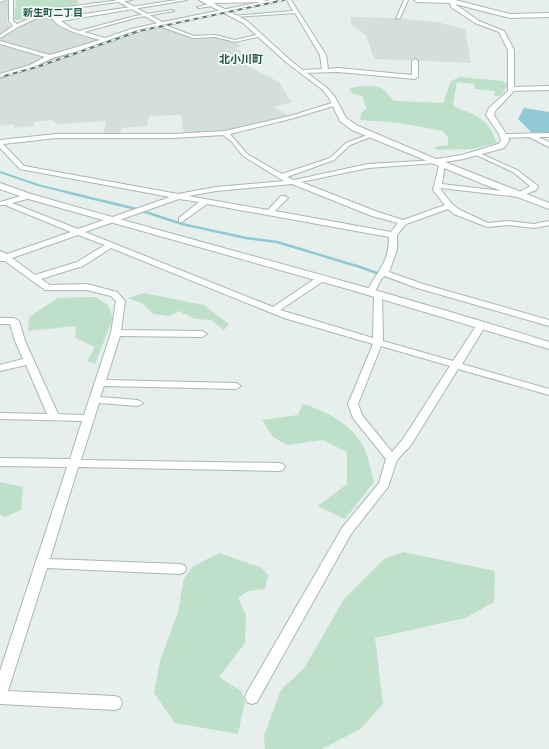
<svg xmlns="http://www.w3.org/2000/svg" width="549" height="749" viewBox="0 0 549 749" font-family="Roboto,'Noto Sans JP',sans-serif">
	<rect width="100%" height="100%" fill="#e6efeb"/>
	<!-- built -->
	<g fill="#d4dfda">
		<path d="M9,1L7,21L10,27L0,34V3Z"/>
		<path d="M42,15H47L67,30L100,40L49,56L0,40V38L18,27Z"/>
		<path d="M351,17L394,18L437,22L465,29L471,63L374,59L366,35L351,25Z"/>
		<path d="M160,26L190,37L215,36L242,46L235,48L248,55L232,58L279,82L290,100L293,102L273,107L290,116L229,131L184,134L181,115L149,116L147,126L122,128L118,136L103,135L106,121L58,124L52,120L34,122V126L15,128L14,124L0,126V76L51,57L98,44H101Z"/>
		<path d="M0,43L46,57L32,65L0,74Z"/>
	</g>
	<!-- green -->
	<g fill="#bfe0c8">
		<path d="M16,0H76L79,2C69,9 59,7 48,10C35,13 27,21 14,20Z"/>
		<path d="M460,77L503,81L509,84L500,96H494L495,91L475,89L474,84L457,82L453,104L455,107C479,116 488,119 497,143L471,149L437,150L434,147L448,145V137L443,131L399,123L360,120L361,113L367,109L362,96L354,94L349,89C357,86 378,83 385,91C389,95 390,99 396,101L443,103L451,81Z"/>
		<path d="M144,293L204,305L229,324L224,330L211,320L195,319L179,311L169,316L153,314L143,304L128,298Z"/>
		<path d="M96,297L108,305L113,318L95,364L87,361L95,347L75,338L76,326L28,331L29,317L58,298Z"/>
		<path d="M303,404C328,412 356,426 366,452C369,462 371,472 374,482L345,519L318,506L347,484V452L323,440L287,445L273,437L262,420L298,415Z"/>
		<path d="M0,482L23,487L21,510L5,517L0,515Z"/>
		<path d="M403,552L495,571L494,602L465,618L375,638L383,704L360,729L322,749H265L264,736L281,690L305,667L344,599L384,559Z"/>
		<path d="M219,553L260,567L268,575L265,589L248,591L238,598L246,615L245,643L219,677L241,691L245,701L238,734L175,723L154,693L160,661L179,609L183,581L192,567Z"/>
	</g>
	<!-- water -->
	<path fill="#8ec9d4" d="M524,108L549,112V133L531,132L518,119Z"/>
	<g fill="none" stroke-linecap="round" stroke-linejoin="round">
		<!-- stream-far1 -->
		<path stroke="#8ec9d4" stroke-width="2" d="M0,172L38,185L70,193"/>
		<!-- stream -->
		<path stroke="#8ec9d4" stroke-width="2.5" d="M66,192L136,209L182,224L246,238L277,242L360,267L405,283"/>
		<defs>
			<g id="minor">
				<path d="M9,0H13V21L17,24L51,9L120,0H132L52,11L18,27L0,38V35L13,26L9,21Z"/>
				<path d="M177,0H187L61,21L71,28L79,31L135,16L172,10L174,11L135,18L84,32L105,38L131,29L158,23L271,0H279L165,25L194,36L215,35L235,40L260,34L262,36L235,42L215,37L193,38L159,26L134,31L78,51L52,58L34,67L0,78V74L30,65L45,57L0,44V41L50,55L100,40C87,36 55,29 51,16L58,18Z"/>
				<path d="M287,0H291L326,55L328,69L338,68L412,75V61L415,59L418,61V77L415,79L338,72L300,73V71L302,70L322,69L320,55L295,13L235,17L233,16L293,11Z"/>
				<path d="M404,0H408L400,18L396,19Z"/>
				<path d="M209,4L211,6L199,8L197,7Z"/>
				<path d="M549,86V90L511,91L508,89L511,87Z"/>
				<path d="M335,102L338,104L337,105L294,118L230,134L247,154L282,174L330,158L346,143L370,134L373,136L350,145L334,160L287,177L294,180L368,164L438,160L439,161L436,163L368,168L301,182L378,212L403,220L445,205L433,190L440,162L445,163L442,184L518,193L530,186L513,172L474,154L479,153L517,170L538,186L536,190L519,197L441,188V190L452,204L460,210L488,223L508,221L534,224L549,221V225L534,228L508,225L487,227L454,214L448,209L406,224L397,235V250L389,272L423,284L549,320V326L417,288L385,276L382,278L373,295H367L366,293C377,271 389,264 389,237L207,204L182,222H179V218L199,202L179,199L85,232L273,307L319,276H325L326,278L325,280L280,310L373,338L374,295L378,292L381,293L382,295L383,341L453,361L478,323H484L486,325L462,364L549,389V395L458,369L411,445L397,460L388,487L351,534L257,702L252,704L247,702L245,697L247,692L342,528L379,483L386,459L353,418L348,404L373,344L284,318L111,248L83,266L41,279L50,285L87,284L117,292L125,301L121,330L202,331L207,334L202,337L120,336L106,380L236,383L241,386L236,389L104,386L100,397L138,400L143,403L138,406L99,403L81,460L279,463L283,464L285,467L283,470L279,471L78,467L50,559L180,564L185,566L186,569L185,572L180,574L47,568L8,691L115,696L120,698L122,703L120,708L115,710L0,704V671L67,467L0,466V458L70,459L82,421L0,419V413L47,414L26,365L0,371V365L23,359L15,341L10,324H0V318H14L19,321L25,341L58,414L84,415L111,333L116,301L111,296L87,290H45L5,261H0V251L7,254L71,232L5,205H0V202L28,194H31V198L12,203L78,229L170,197L20,169L0,148V140L56,134H173L225,131L290,116ZM223,135L232,142L243,156L284,181L216,187L178,194L24,166L3,144L56,138H173ZM292,184L372,216L398,223L391,232L275,211L288,198L284,196H281L268,210L188,196L216,191ZM78,235L105,245L77,262L35,275L12,258ZM381,346L450,366L403,439L392,452L362,415L358,404Z"/>
				<path d="M549,133V137H538L549,142V147L529,137L505,138L502,136L505,134Z"/>
			</g>
			<g id="tertiary">
				<path d="M115,0H122L164,23L159,24Z"/>
				<path d="M199,0H266L263,2L213,3L247,21L291,61L327,88L335,97L346,118L358,126L436,159L462,155L498,144L501,141L499,134L486,115L489,108L508,91V50L499,32L475,23L451,7L450,3L417,2L414,0H455L510,14L549,13V17L510,18L455,4L479,21L504,31L514,50V91L495,111L494,115L508,137L509,141L504,148L463,159L445,162L549,203V209L483,184L352,130L340,121L329,98L323,90L287,63L243,23Z"/>
				<path d="M0,183L31,194C204,244 378,288 549,342V349L351,290L25,198L0,189Z"/>
			</g>
			<path id="secondary" d="M0,0H6L0,2Z"/>
		</defs>
		<!-- minor casing -->
		<use href="#minor" stroke="#a8b8b2" stroke-width="2"/>
		<!-- tertiary casing -->
		<use href="#tertiary" stroke="#a8b8b2" stroke-width="2"/>
		<!-- secondary casing -->
		<use href="#secondary" stroke="#a4bbb3" stroke-width="2"/>
		<!-- minor -->
		<use href="#minor" fill="#fff" fill-rule="evenodd"/>
		<!-- tertiary -->
		<use href="#tertiary" fill="#fff" fill-rule="evenodd"/>
		<!-- secondary -->
		<use href="#secondary" fill="#fff" fill-rule="evenodd"/>
		<defs>
			<path id="rail" d="M0,77L37,67L139,31L284,0"/>
		</defs>
		<!-- rail casing -->
		<use href="#rail" stroke="#5f7d75" stroke-width="2"/>
		<!-- rail -->
		<use href="#rail" stroke="#f7fbf9" stroke-width="1.5" stroke-dasharray="4.5" stroke-linecap="butt"/>
	</g>
	<g text-anchor="middle" dominant-baseline="central" stroke-width="3.5" stroke-linejoin="round" paint-order="stroke">
		<!-- far-neighbourhood labels -->
		<g font-size="10" font-weight="bold" fill="#1f5548" stroke="#f7fbf9">
			<text x="53" y="12">新生町二丁目</text>
		</g>
		<!-- far-quarter labels -->
		<g font-size="11" font-weight="bold" fill="#1f5548" stroke="#f7fbf9">
			<text x="241" y="59">北小川町</text>
		</g>
	</g>
</svg>
